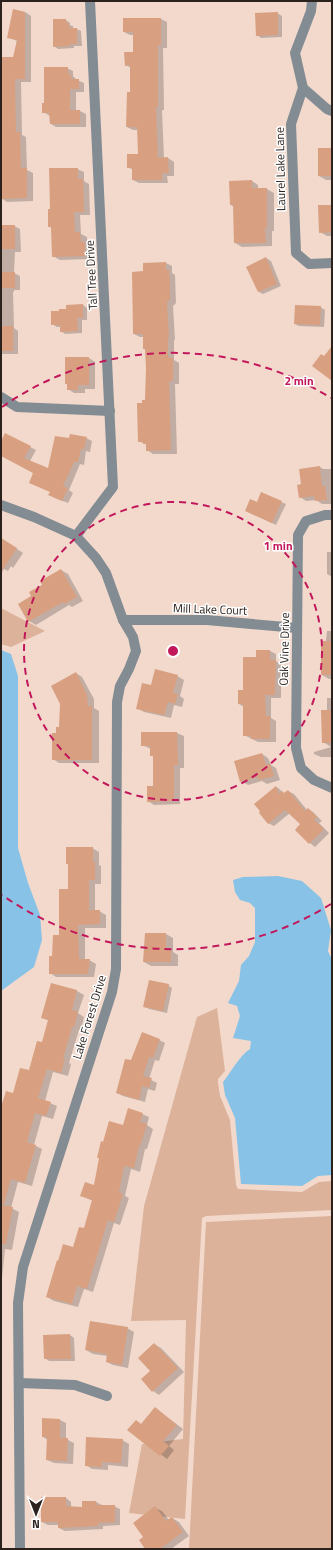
<svg xmlns="http://www.w3.org/2000/svg" width="333" height="1550" viewBox="0 0 333 1550" font-family="'Titillium Web',sans-serif">
	<rect width="100%" height="100%" fill="#f2d9cc"/>
	<!-- green -->
	<g fill="#dcb29a">
		<path d="M1,608L45,631L11,647L1,644Z"/>
		<path d="M217,1008L225,1071L218,1079V1083L220,1096L230,1120L236,1185L238,1189L302,1192L319,1182L332,1181V1210L206,1216L202,1218L185,1519L129,1513L142,1444L183,1439L186,1320L131,1321L144,1206L197,1017Z"/>
		<path d="M332,1216V1549H189L206,1222Z"/>
	</g>
	<!-- water -->
	<g fill="#88c3e7">
		<path d="M1,650L11,654L18,676V848L28,883L40,915L42,940L34,967L1,991Z"/>
		<path d="M278,876L302,881L321,898L331,930L328,951L332,960V1175L318,1176L302,1186L241,1184L235,1118L225,1095L223,1082C231,1072 240,1055 250,1049L251,1041L233,1038L240,1016L237,1006L228,1003L239,981L241,965L249,956L255,942V908L250,903L240,900L235,892L233,880L243,877Z"/>
	</g>
	<!-- shadow -->
	<g fill="#0003">
		<path d="M14,10L25,12L31,16V82H21L22,135L26,137L27,170L33,173V201L7,202L1,198V58H14L17,41L8,37Z"/>
		<path d="M277,13L282,16V37L261,38L257,35Z"/>
		<path d="M161,19L167,22V48H163L164,110H162L164,158H168L174,162V176H167L168,183H139L133,180V170L128,167L139,155L138,130H133L127,127L132,93L131,68L126,65L134,53V35H130L124,32Z"/>
		<path d="M66,20L70,23V25L73,26V29H77L81,31L82,46H74V48L58,49L54,46Z"/>
		<path d="M67,68L73,71V76L77,80L84,83V92H76V111H80L86,114V127H56L51,124L50,116L43,112L45,104Z"/>
		<path d="M332,149V180H326L319,176Z"/>
		<path d="M77,169L84,172V181L89,184L90,215H80L81,234L87,237V245L91,247V259L60,260L53,256L52,228L49,226L51,210Z"/>
		<path d="M252,181L258,185V189H267L274,193V231H272V246L242,247L235,243L234,207L231,205Z"/>
		<path d="M332,206V236H327L320,232Z"/>
		<path d="M1,226H14L20,229L21,252H15L14,273L20,276V290H14V292H13L14,328L18,331V354H1Z"/>
		<path d="M266,258L271,261L281,286L263,294L259,292Z"/>
		<path d="M166,263L172,266V273L175,275L176,303L173,306L175,340H174V360L179,363V384H175L177,454H153L147,450V445L139,441L143,404L146,401L147,392L146,350L144,349V337H140L134,334L144,272Z"/>
		<path d="M83,305L87,308V320H82V333L65,334L61,331V327H57L52,324L67,310Z"/>
		<path d="M320,307L325,310L324,327L299,326L295,324Z"/>
		<path d="M89,358L95,362V389H85V393H74L68,389V384H66Z"/>
		<path d="M86,438L92,441L90,452L86,451L84,465L80,464L69,490L73,493L68,503L55,498L34,473L1,455V444L30,447L36,450L30,461L49,470L70,439Z"/>
		<path d="M320,467L323,469H332V504H322L316,500L306,501L300,497L302,485Z"/>
		<path d="M281,502L286,504L276,525L250,513L257,503Z"/>
		<path d="M1,538L23,553L13,568L11,566L8,571L4,569L1,574Z"/>
		<path d="M327,552H332V577L327,574Z"/>
		<path d="M61,570L68,574L83,601L72,607L69,605L36,625L29,621L32,597L43,586Z"/>
		<path d="M327,631H332V679H329L322,675Z"/>
		<path d="M270,651L276,654V661L281,664V698H271V718L276,721V742H258L244,735V707L239,704L257,658Z"/>
		<path d="M76,673L82,677L94,699V708L99,711V763H59L53,759Z"/>
		<path d="M177,676L184,680L180,696L184,699L182,707L174,705L171,718L144,712L137,708L151,686Z"/>
		<path d="M327,698H332V757H321L314,754V752L331,747L323,742L327,711Z"/>
		<path d="M142,733H177L184,736V768H180V804L154,805L148,801L154,787V757L151,755V749L142,745Z"/>
		<path d="M262,754L268,758L271,765L276,768L280,780L267,784L262,781L248,785L241,781Z"/>
		<path d="M277,787L285,794L288,791L294,794L307,810L308,809L313,812L322,821L319,823L329,833L315,847L310,843L302,824L290,813L274,826L268,823L255,804Z"/>
		<path d="M92,848L99,852V865L101,866V884H95V911H99L106,915V928H85V960H89L96,964L94,977H56L50,973L60,936L69,890Z"/>
		<path d="M146,934H166L173,938V952L178,955V966H151L144,962Z"/>
		<path d="M52,984L77,991L84,995L78,1013L84,1017L81,1030H79L69,1063L71,1064L68,1076L53,1072L45,1101L57,1106L53,1119L42,1116L34,1145L42,1149L32,1186L18,1182L11,1208L19,1212L12,1250L5,1249L1,1288V1113L29,1072L43,1043L49,1021L42,1017Z"/>
		<path d="M168,985L172,988L167,1013L149,1009L144,1006Z"/>
		<path d="M159,1040L165,1043L159,1061L155,1060L149,1079L157,1083L155,1091L148,1089L145,1102L123,1096L117,1093L132,1062Z"/>
		<path d="M142,1114L149,1117L147,1125L153,1129L147,1149H145L140,1172L131,1169L125,1196L129,1198L120,1225L114,1223L93,1292L84,1289L78,1307L54,1301L47,1297L59,1262L74,1248L84,1229L93,1201L82,1196L94,1186L103,1143L124,1126Z"/>
		<path d="M127,1328L134,1332L128,1368L113,1365L107,1362L108,1356L93,1354L86,1350Z"/>
		<path d="M70,1335L74,1338L75,1361H49L45,1358Z"/>
		<path d="M154,1344L161,1348L184,1372L159,1395L153,1391L152,1371Z"/>
		<path d="M155,1408L183,1429L169,1446L174,1450L167,1459L129,1430L136,1421L142,1425Z"/>
		<path d="M60,1420L66,1423V1439L74,1443L73,1464L54,1463L47,1460L48,1440L43,1437Z"/>
		<path d="M122,1440L129,1444L128,1467L108,1465V1470L92,1469L86,1465Z"/>
		<path d="M66,1498L71,1502V1508H83L96,1502L102,1505L114,1506L120,1509V1525L103,1526V1529L65,1531L59,1528V1525H48L42,1522Z"/>
		<path d="M155,1508L162,1511L169,1520L172,1518L179,1522L189,1536L171,1549H147L144,1538Z"/>
	</g>
	<!-- building -->
	<g fill="#d8a081">
		<path d="M13,9L25,12V79H15L16,132H20L21,168H27V198L1,199V57H13L17,40L7,38Z"/>
		<path d="M278,12V35L256,36L255,13Z"/>
		<path d="M123,18H161V45H158V107H156L158,158L168,157L169,173H162V180H132V168H127V154H138L137,127H126L127,92H130V65L125,66L124,52H133V32H123Z"/>
		<path d="M53,19H66V23H69V28H77V44H70V46L53,47Z"/>
		<path d="M44,67H68V74H71V79H79V89H70V110H80V124H50L49,113H42V103H44Z"/>
		<rect x="318" y="148" width="14" height="28"/>
		<path d="M49,168H78V179H83L84,212H74L75,232H80L81,242H85V256L52,257L51,227H48V209H50Z"/>
		<path d="M252,180V188H267V228H265L266,243H234L233,205H230L229,181Z"/>
		<path d="M318,205H332V232L319,233Z"/>
		<rect x="1" y="225" width="14" height="24"/>
		<path d="M266,257L277,284L258,292L246,267Z"/>
		<path d="M166,262V270H169L170,283V299L167,303L169,337H168V356L169,358H173V381H169L171,450L146,451V444H143V442H138L137,403H142V400H145L146,369L145,349H143V334H133L132,272L143,271V263Z"/>
		<rect x="1" y="272" width="14" height="16"/>
		<path d="M83,304V318H77L78,331L60,332V325H51V311H59V309H66V305Z"/>
		<path d="M295,305L321,306L320,325L294,324Z"/>
		<rect x="1" y="326" width="12" height="25"/>
		<path d="M332,346V381L312,366L321,354L324,356Z"/>
		<path d="M65,357H89V385H78V390H67V384H65Z"/>
		<path d="M5,433L31,446L24,458L48,468L55,436L69,438L70,434L87,437L84,449H81L78,462H74L63,486L68,488L62,501L48,495L50,492L29,483L33,473L1,456V441Z"/>
		<path d="M320,466L322,486H325L327,500L315,501L314,496L299,498L297,485L301,484L299,469Z"/>
		<path d="M261,492L282,501L272,523L245,511L250,499L257,502Z"/>
		<path d="M1,538L17,548L1,572Z"/>
		<path d="M61,569L77,597L64,604L63,602L28,622L18,604L31,596L29,592L42,585L40,581Z"/>
		<rect x="321" y="641" width="11" height="34"/>
		<path d="M256,650H270V660H276L275,695H265L266,716H270V739H251V736H243V704H238V690H243V657H256Z"/>
		<path d="M155,669L178,675L173,693L178,694L175,704L168,702L164,715L136,709L142,683L151,685Z"/>
		<path d="M76,672L87,695L88,706H92V760H52V733H56V727H59L60,704L51,686Z"/>
		<path d="M321,710H332V743H322Z"/>
		<path d="M141,732H177L178,765H174V801L147,802V786H153V756H150V746H141Z"/>
		<path d="M262,753L266,765L270,764L274,776L259,780L258,777L240,782L234,761Z"/>
		<path d="M276,786L279,794L282,791L284,793L288,790L305,811L308,808L317,817L314,820L324,829L309,844L295,830L300,824L285,810L268,824L259,813L260,811L254,804Z"/>
		<path d="M66,847H93V862H95V880H89V910H100V924L78,925L79,959H90L88,974H49V956H52L53,935H59V889H68V864H66Z"/>
		<path d="M145,933H166V950H171V962H143Z"/>
		<path d="M149,980L169,984L163,1011L143,1007Z"/>
		<path d="M51,983L77,990L72,1010L78,1012L74,1027H72L63,1059H65L61,1073L47,1069L38,1098L51,1102L46,1116L35,1113L27,1142L36,1145L25,1183L11,1179L4,1204H1V1107L6,1091L13,1093L20,1068L29,1070L37,1041L42,1042L48,1020L41,1018Z"/>
		<path d="M142,1032L160,1039L153,1058L149,1057L143,1076L152,1078L149,1088L142,1086L139,1100L116,1093L125,1059L131,1060Z"/>
		<path d="M128,1108L143,1113L140,1122L147,1124L140,1146H139L134,1168L124,1166L119,1192L123,1194L114,1222L108,1220L87,1289L77,1286L72,1304L46,1297L57,1260L58,1261L63,1244L73,1247L79,1227L84,1228L92,1200L80,1196L85,1182L94,1185L99,1158H97L101,1141L103,1142L109,1121L123,1125Z"/>
		<path d="M1,1205L13,1207L6,1244H1Z"/>
		<path d="M90,1321L128,1327L122,1365L106,1362L107,1354L85,1350Z"/>
		<path d="M70,1334L71,1359H44L43,1335Z"/>
		<path d="M154,1343L178,1368L152,1392L141,1379L150,1371L138,1358Z"/>
		<path d="M155,1407L177,1425L163,1441L169,1446L160,1456L127,1430L136,1420L141,1424Z"/>
		<path d="M42,1418L60,1419V1438H68L67,1461L46,1460L47,1437H42Z"/>
		<path d="M86,1437L123,1439L121,1463L102,1462V1467L85,1466Z"/>
		<path d="M41,1497H66V1506L82,1507V1501H96L97,1505H115V1522L98,1523V1526L58,1528V1522H41Z"/>
		<path d="M155,1506L166,1521L172,1517L183,1532L160,1549H145L139,1540L143,1537L133,1523Z"/>
	</g>
	<g fill="none" stroke-linecap="round" stroke-linejoin="round">
		<!-- minor -->
		<g stroke="#828c92" stroke-width="10">
			<path d="M312,1L311,11L295,53L303,88L291,124L296,253L309,264L332,263"/>
			<path d="M303,88L327,109L332,111"/>
			<path d="M1,397L17,407L110,411"/>
			<path d="M1,505L34,517L76,536L96,558L106,573L123,620L133,637L136,651L129,669L120,686L117,702L116,969L112,992L23,1267L18,1303L20,1549"/>
			<path d="M332,515H325L306,521L298,535L296,748L301,768L314,780L332,788"/>
			<path d="M76,536L113,487L90,1"/>
			<path d="M123,620H207L297,628"/>
			<path d="M19,1383L75,1385L107,1396"/>
		</g>
	</g>
	<!-- distance rings -->
	<g fill="none" stroke="#c2185b" stroke-width="2" stroke-dasharray="7 5">
		<circle cx="173" cy="651" r="149"/>
		<path d="M331 904A298 298 0 0 1 2 895M2 407A298 298 0 0 1 331 398"/>
	</g>
	<g text-anchor="middle" dominant-baseline="central" stroke-width="3" stroke-linejoin="round" paint-order="stroke">
		<!-- street labels -->
		<g font-size="12" fill="#2b221d" stroke="#fff">
			<text transform="translate(280 169) rotate(-91)">Laurel Lake Lane</text>
			<text transform="translate(91 275) rotate(-93)">Tall Tree Drive</text>
			<text transform="translate(210 609) rotate(2)">Mill Lake Court</text>
			<text transform="translate(284 649) rotate(-89)">Oak Vine Drive</text>
			<text transform="translate(89 1017) rotate(-73)">Lake Forest Drive</text>
		</g>
	</g>
	<circle cx="173" cy="651" r="6" fill="#c2185b" stroke="#fff" stroke-width="2"/>
	<g font-size="12" text-anchor="middle" font-weight="bold" fill="#c2185b" stroke="#fff" stroke-width="3" stroke-linejoin="round" paint-order="stroke">
		<text x="299" y="385">2 min</text>
		<text x="278" y="550">1 min</text>
	</g>
	<!-- border -->
	<rect width="333" height="1550" fill="none" stroke="#2b221d" stroke-width="4"/>
	<!-- north arrow -->
	<g transform="translate(36 1514) rotate(180)" stroke="#ffffff" stroke-width="3" paint-order="stroke">
	<path d="M0-3L7 15L0 10L-7 15Z" fill="#2b221d"/>
	<text y="-6" font-size="11" font-weight="bold" text-anchor="middle" fill="#2b221d">N</text>
	</g>
</svg>
